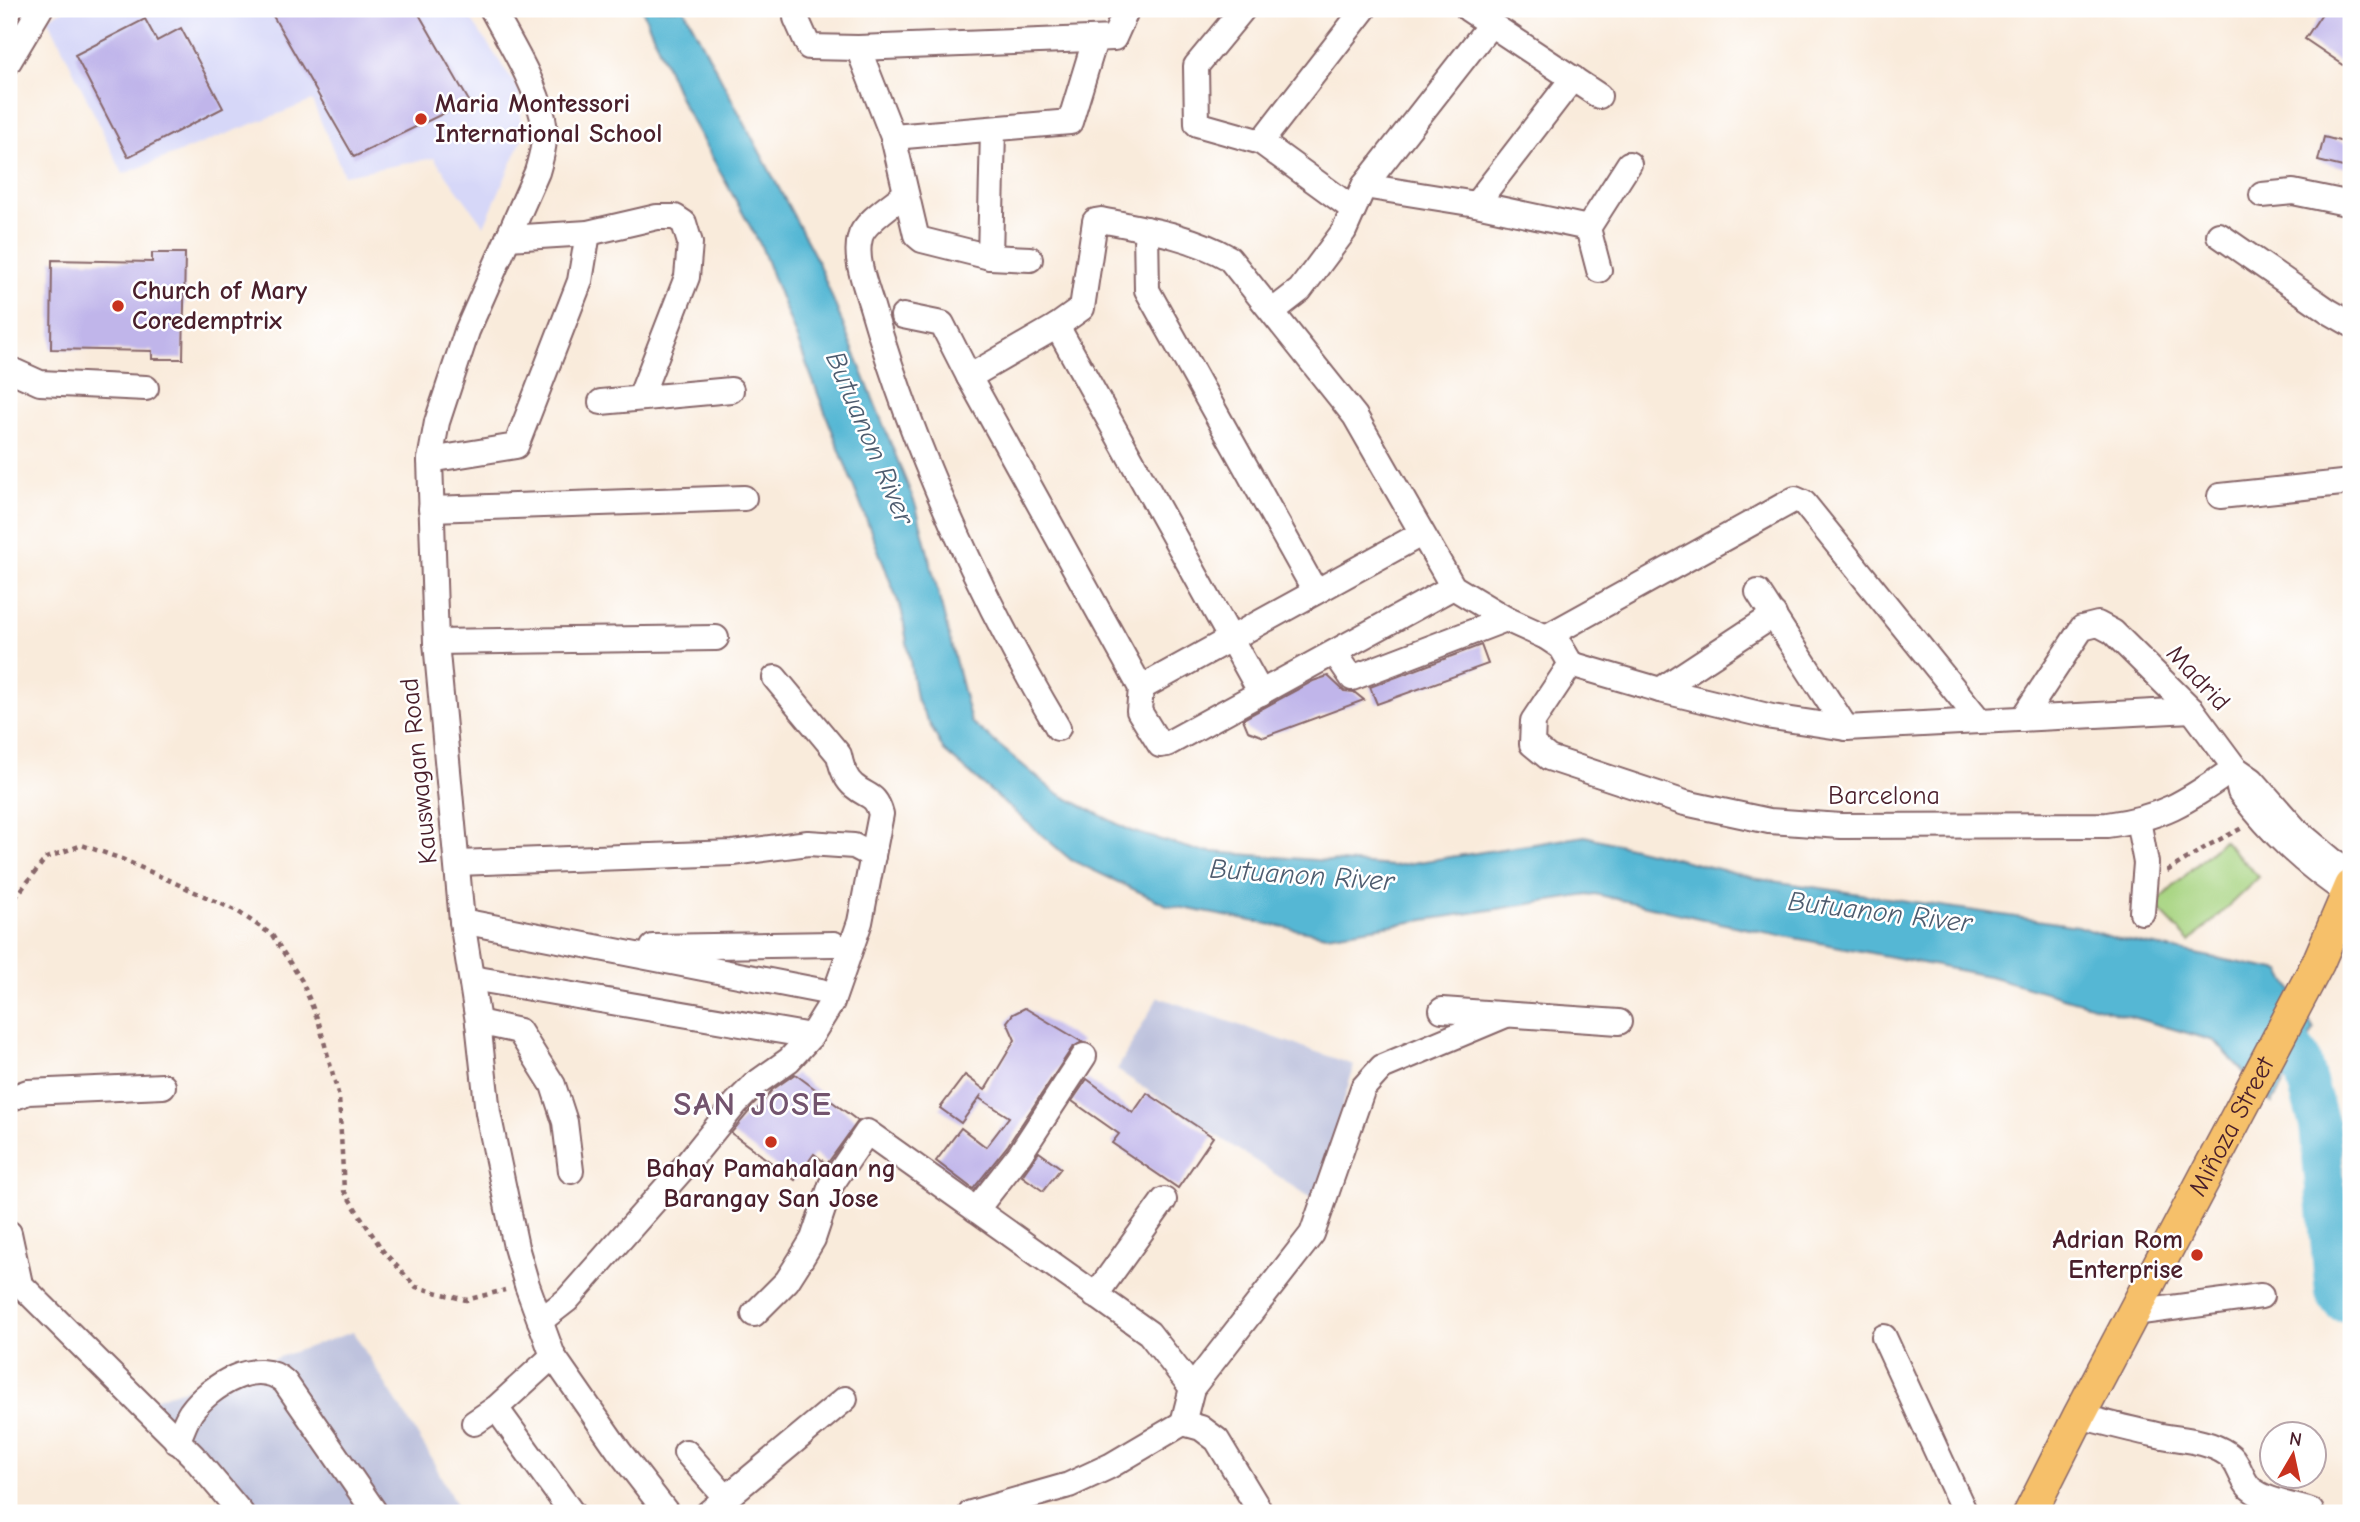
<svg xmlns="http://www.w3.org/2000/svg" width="2360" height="1522" viewBox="0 0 2360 1522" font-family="'Comic Neue',sans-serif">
	<rect width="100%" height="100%" fill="#fff"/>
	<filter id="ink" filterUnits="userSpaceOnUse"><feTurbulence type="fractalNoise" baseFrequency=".0143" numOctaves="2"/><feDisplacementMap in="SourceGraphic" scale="14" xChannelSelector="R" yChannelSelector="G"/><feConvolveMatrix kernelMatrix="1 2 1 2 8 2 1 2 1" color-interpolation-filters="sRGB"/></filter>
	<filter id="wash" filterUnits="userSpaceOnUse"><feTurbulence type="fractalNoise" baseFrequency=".00686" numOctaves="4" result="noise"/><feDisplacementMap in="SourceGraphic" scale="28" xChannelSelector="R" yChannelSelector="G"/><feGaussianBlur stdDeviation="1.57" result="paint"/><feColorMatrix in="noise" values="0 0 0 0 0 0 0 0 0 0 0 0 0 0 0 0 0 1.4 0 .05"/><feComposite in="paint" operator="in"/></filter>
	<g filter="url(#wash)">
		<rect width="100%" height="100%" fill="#f9ebdb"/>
		<!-- built -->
		<path fill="#d6d7f8" d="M65,9H464L519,90L523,137L484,226L434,158L344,175L312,101L123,174L48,18Z"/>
		<!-- industrial -->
		<g fill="#bec2dd">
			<path d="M1158,997L1354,1065L1316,1201L1117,1070Z"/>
			<path d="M353,1332L428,1452L460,1513H253L151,1400Z"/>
		</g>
		<!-- green -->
		<path fill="#a7d481" stroke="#787a56" stroke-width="2" d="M2223,840L2259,877L2190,942L2154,905Z"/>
		<!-- water -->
		<path fill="#55b7d4" stroke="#506b80" stroke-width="2" d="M642,9H684L817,260L916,506L971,722L1055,792L1131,831L1199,851L1393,866L1585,836L1759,879L2077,926L2114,938L2281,971L2314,1030L2272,1103L2215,1041L1993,977L1729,925L1595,894L1326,935L1167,905L1071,860L944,751L916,698L902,612L761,246L682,103Z"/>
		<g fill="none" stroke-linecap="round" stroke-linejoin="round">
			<!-- river -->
			<path stroke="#55b7d4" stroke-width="40" d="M2266,1012L2300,1058L2319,1124L2335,1292L2341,1301H2351"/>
		</g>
		<g id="blocks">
			<!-- building -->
			<g fill="#c0b5ea">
				<path d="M269,9H416L469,101L354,157Z"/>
				<path d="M2325,9H2351V70L2305,39Z"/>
				<path d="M145,19L157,41L181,28L223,108L128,157L75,55Z"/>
				<path d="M2324,137L2351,144V169L2318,161Z"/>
				<path d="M152,253H185L183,359H152V351L51,349L52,260L152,262Z"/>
				<path d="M1481,645L1488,664L1377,704L1370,687Z"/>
				<path d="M1328,676L1344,691L1354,692L1364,700L1264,737L1248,731L1243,719L1313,681Z"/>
				<path d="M1025,1008L1082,1042L1072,1048L1008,1145L973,1189L936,1161L961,1128L986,1147L1009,1117L979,1098L982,1094L961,1123L940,1108L965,1075L985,1090L1015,1040L1007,1022L1013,1014Z"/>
				<path d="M795,1074L858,1121L827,1164L814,1154L795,1180L731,1133L752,1108L756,1111L772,1090Z"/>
				<path d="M1087,1079L1133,1113L1147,1093L1213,1137L1178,1188L1112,1143L1119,1134L1072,1101Z"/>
				<path d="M1039,1152L1061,1168L1043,1191L1022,1176Z"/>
			</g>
		</g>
	</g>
	<g filter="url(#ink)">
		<use href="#blocks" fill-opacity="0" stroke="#876669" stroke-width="2"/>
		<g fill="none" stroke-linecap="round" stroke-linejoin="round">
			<defs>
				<g id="minor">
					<path d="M492,9C510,43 534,80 543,118C547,136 542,155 537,172L467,331L437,422L430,460L436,642L462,921L478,1022L488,1113L516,1247L527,1285L553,1356L619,1451L667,1513"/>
					<path d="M797,9L796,18L809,47L858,48L1114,38L1127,9"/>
					<path d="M1243,9L1196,66L1197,124L1261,142L1353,209"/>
					<path d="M1468,9L1599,96"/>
					<path d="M858,48L893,137L916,235L922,240L990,257L1030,259"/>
					<path d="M9,61L40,9"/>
					<path d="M893,137L1070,122L1095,40"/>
					<path d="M1261,142L1364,9"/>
					<path d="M1364,186L1476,204L1588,228"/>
					<path d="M905,194C893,204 863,223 860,238C854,260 867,289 873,310C915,454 982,600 1058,728"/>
					<path d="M2262,195L2293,192L2351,204"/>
					<path d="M1476,204L1573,78"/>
					<path d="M1146,229L1147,290L1315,591"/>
					<path d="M2219,235L2330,312L2351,324"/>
					<path d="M508,238L588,233L657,217H675L684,223L690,243L687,277L640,398"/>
					<path d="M990,257L993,130"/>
					<path d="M1599,270L1588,228L1629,164"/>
					<path d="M1273,311L1300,290L1344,231L1364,186L1490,25"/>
					<path d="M903,316L942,324L969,377L1141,688L1139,711L1160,745L1167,744L1453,587"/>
					<path d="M1057,326L1261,693"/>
					<path d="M9,369L40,383L146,388"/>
					<path d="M969,377L1057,326L1082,308L1095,221L1101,220C1145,229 1191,236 1229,258L1355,416L1453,587L1506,619L1546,637L1561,647L1571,664L1660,690L1772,717L1846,728L2192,710"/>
					<path d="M601,402L731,390"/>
					<path d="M430,460L516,446L580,281L588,233"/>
					<path d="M2220,496L2351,482"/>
					<path d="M431,509L744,498"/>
					<path d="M1758,592L1846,728"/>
					<path d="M1546,637L1795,499L1804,503L1979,720"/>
					<path d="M436,642L716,638"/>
					<path d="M1335,653L1352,678L1506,619"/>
					<path d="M1571,664L1533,721L1532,744L1549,758L1685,803L1769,821L1841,826L2107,825C2166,817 2187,801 2235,768"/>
					<path d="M1141,688L1421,534"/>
					<path d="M1660,690L1774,615"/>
					<path d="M2022,719L2082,628L2098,624L2113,632L2192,710L2235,768L2252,780L2296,830L2333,861L2351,871"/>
					<path d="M2238,783L2240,792C2273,835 2304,864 2349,894"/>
					<path d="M2138,820L2146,863L2142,912"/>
					<path d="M458,863L733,853L808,843L854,846L873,856"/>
					<path d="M462,921L821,991"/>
					<path d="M653,947L834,944"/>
					<path d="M472,978L811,1036"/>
					<path d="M1442,1010L1619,1022"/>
					<path d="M478,1022L519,1031L553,1085L565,1122L571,1171"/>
					<path d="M9,1099L28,1092L163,1086"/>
					<path d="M976,1210L1020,1154L1084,1056"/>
					<path d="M9,1233L20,1284L193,1456L241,1513"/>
					<path d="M1095,1296L1164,1200"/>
					<path d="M2134,1313L2261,1296"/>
					<path d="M754,1314L787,1281L801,1259L813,1239L831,1185L867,1132L1149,1333L1192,1388"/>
					<path d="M540,1321L567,1300L686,1165L736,1103L755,1084L789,1060L811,1036L832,1002L860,922L881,814C875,793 868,798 854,786C845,779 841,765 839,755L775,678"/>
					<path d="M1884,1337L1965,1513"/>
					<path d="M496,1408L572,1513"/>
					<path d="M2079,1416C2103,1422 2128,1429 2153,1434C2176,1440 2205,1439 2226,1453C2240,1461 2239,1477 2250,1488C2265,1501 2292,1505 2311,1511"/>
					<path d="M474,1423L496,1408L553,1356"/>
					<path d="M1183,1423L1192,1388L1312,1234L1363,1088L1382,1067L1506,1015"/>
					<path d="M177,1442C182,1432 185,1421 191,1412C210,1386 257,1356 285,1382L374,1511"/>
					<path d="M686,1452L727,1499"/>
					<path d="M708,1513L845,1399"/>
					<path d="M971,1513L1069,1485L1110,1466L1183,1423L1201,1428L1217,1440L1261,1513"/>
				</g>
				<g id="major">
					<path id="s1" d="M2030,1513L2079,1416L2318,963L2351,886"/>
				</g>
			</defs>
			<!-- minor casing -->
			<use href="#minor" stroke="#876669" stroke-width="28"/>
			<!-- major casing -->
			<use href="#major" stroke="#876669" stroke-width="35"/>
			<!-- path -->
			<g stroke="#876669" stroke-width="4.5" stroke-dasharray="5 5" stroke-linecap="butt">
				<path d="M2167,871L2209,845L2242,828"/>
				<path d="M9,906L46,858L82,845L122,859L237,911L272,935L302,981L319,1023L339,1097L344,1191L383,1251L416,1287L466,1300L505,1290"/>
			</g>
			<!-- minor -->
			<use href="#minor" stroke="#fff" stroke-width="24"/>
			<!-- major -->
			<use href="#major" stroke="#f6c06b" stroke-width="32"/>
		</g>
	</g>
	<!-- markers -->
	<g fill="#c8321e" stroke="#fff" stroke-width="2.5">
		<circle cx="421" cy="119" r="7"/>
		<circle cx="118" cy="306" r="7"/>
		<circle cx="771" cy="1142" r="7"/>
		<circle cx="2197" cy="1255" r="7"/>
	</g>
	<g text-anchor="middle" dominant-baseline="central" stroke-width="5" stroke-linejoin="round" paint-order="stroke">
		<!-- poi labels -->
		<g font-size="26" font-weight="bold" fill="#4a1f2b" stroke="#fff" text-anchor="start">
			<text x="435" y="104">Maria Montessori<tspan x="435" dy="30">International School</tspan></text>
			<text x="132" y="291">Church of Mary<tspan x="132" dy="30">Coredemptrix</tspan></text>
			<text x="771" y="1169" text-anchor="middle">Bahay Pamahalaan ng<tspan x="771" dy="30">Barangay San Jose</tspan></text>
			<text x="2183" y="1240" text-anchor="end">Adrian Rom<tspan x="2183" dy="30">Enterprise</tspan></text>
		</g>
		<!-- street labels -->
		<g font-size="26" fill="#4a1f2b" stroke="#fff">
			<text transform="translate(2198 678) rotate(47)">Madrid</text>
			<text transform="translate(419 771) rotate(-96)">Kauswagan Road</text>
			<text x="1884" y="796">Barcelona</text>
			<text stroke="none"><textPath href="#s1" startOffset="436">Miñoza Street</textPath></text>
		</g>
		<!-- water labels -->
		<g font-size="28" font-style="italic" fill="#4e5c6f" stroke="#fff">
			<text transform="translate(870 438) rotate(67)">Butuanon River</text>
			<text transform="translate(1302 875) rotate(4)">Butuanon River</text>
			<text transform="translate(1880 912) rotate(7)">Butuanon River</text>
		</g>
		<!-- district labels -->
		<g font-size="33" font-weight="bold" letter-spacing="2" fill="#73546e" stroke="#fff">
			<text x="753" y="1104">SAN JOSE</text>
		</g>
	</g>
	<!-- margin -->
	<rect width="2360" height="1522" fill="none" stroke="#fff" stroke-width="35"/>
	<!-- north arrow -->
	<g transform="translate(2293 1455) rotate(9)"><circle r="33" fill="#ffffff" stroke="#b7a5aa" stroke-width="2"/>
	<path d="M0-5L12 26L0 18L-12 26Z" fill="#c8321e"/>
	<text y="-10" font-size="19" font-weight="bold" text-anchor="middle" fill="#4a1f2b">N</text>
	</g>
</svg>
